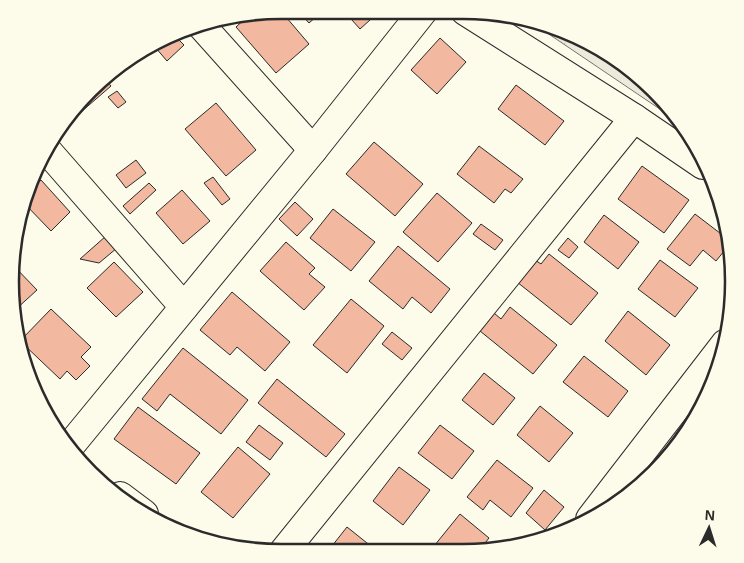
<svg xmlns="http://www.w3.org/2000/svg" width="744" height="563" viewBox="0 0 744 563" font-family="Arial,sans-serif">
	<defs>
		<pattern id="grass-tufts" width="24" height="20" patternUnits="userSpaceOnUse" patternTransform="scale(1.25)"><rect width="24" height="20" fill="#ecebdb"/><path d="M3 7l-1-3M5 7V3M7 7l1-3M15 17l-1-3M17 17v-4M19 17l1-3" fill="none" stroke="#cbcabc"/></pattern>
	</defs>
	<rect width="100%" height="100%" fill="#fdfbea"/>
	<!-- grass -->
	<path fill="url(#grass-tufts)" stroke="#74746e" d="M525,18L533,19L628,66L682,124Z"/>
	<!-- building -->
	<g fill="#f2b8a0" stroke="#2b2b2b">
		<path d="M280,10L309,44L276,73L236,27L250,14Z"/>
		<path d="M297,10H324L309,23Z"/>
		<path d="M343,10H380V11L360,29Z"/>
		<path d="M174,35L184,45L167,61L155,47L163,39Z"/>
		<path d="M440,38L466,62L437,94L411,70Z"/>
		<path d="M104,78L111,86L66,125L64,123L89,90Z"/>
		<path d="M516,85L564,121L545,145L498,109Z"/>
		<path d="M117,91L126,102L118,108L108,97Z"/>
		<path d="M216,103L256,150L226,176L185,129Z"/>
		<path d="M374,142L423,184L395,216L346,174Z"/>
		<path d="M479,146L523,179L511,193L505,189L494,203L457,174Z"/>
		<path d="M136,160L146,173L126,188L116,175Z"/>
		<path d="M642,166L689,200L664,233L618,199Z"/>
		<path d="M213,177L230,199L222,205L204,183Z"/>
		<path d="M41,180L70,212L51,231L23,202L27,192Z"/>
		<path d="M149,183L156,190L130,214L123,206Z"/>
		<path d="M182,190L210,221L183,244L156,213Z"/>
		<path d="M437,193L472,223L438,262L403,232Z"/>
		<path d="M295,202L313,219L297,236L279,219Z"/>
		<path d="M333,209L375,242L351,271L310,238Z"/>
		<path d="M695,214L729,240V245L716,261L703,250L690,266L667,249Z"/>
		<path d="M604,215L639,242L618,269L584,242Z"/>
		<path d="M481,224L503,240L495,250L473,234Z"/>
		<path d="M106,236L117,248L99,263L80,259Z"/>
		<path d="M568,238L578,247L569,258L558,250Z"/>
		<path d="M286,242L315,268L309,274L325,287L304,310L260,271Z"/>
		<path d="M398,246L450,289L431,313L412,297L403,309L369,281Z"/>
		<path d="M549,254L598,293L571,325L517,282L535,260L541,264Z"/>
		<path d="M660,260L698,288L675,317L638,289Z"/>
		<path d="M114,262L143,292L116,317L87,288Z"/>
		<path d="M12,264L37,290L14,311L10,282Z"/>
		<path d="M232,292L290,342L265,371L237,347L230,355L200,330Z"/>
		<path d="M351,299L384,326L347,373L313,345Z"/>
		<path d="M510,307L557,345L533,374L480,331L494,313L501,319Z"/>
		<path d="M51,309L91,347L81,357L90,366L76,380L67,371L60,379L20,341Z"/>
		<path d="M628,311L670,345L646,375L605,341Z"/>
		<path d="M392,332L412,348L402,360L382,344Z"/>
		<path d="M183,348L248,400L221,434L170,394L157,411L142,399Z"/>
		<path d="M584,356L628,391L608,417L563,382Z"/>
		<path d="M484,373L515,398L493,425L462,400Z"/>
		<path d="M277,379L345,434L326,457L258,403Z"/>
		<path d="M540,406L573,433L549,462L517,435Z"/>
		<path d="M138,407L200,453L176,484L114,439Z"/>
		<path d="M259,425L283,443L270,460L246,442Z"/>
		<path d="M440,425L474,451L452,479L418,453Z"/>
		<path d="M238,447L270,474L233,518L201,492Z"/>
		<path d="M497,460L533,488L511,517L490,500L483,510L467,497Z"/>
		<path d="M399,467L430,490L403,525L373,501Z"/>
		<path d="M544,490L564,507L545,530L526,513Z"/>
		<path d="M460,514L489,538L479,551H430Z"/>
		<path d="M347,527L377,551H328Z"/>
	</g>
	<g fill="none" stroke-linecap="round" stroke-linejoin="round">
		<defs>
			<g id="minor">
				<path d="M465,11L634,118L703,165"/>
				<path d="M200,24L313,150"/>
				<path d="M45,148L184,307"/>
				<path d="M70,446L313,150L424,10"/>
				<path d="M120,496L144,514"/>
				<path d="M590,519L725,344"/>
				<path d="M284,551L634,118"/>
			</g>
		</defs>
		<!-- minor casing -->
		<use href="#minor" stroke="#2b2b2b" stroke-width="30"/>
		<!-- minor -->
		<use href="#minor" stroke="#fdfbea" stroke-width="28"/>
	</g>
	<!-- crop -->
	<path d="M0 0H744V563H0ZM281 19H463A262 262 0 0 1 725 281V282A262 262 0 0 1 463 544H281A262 262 0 0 1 19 282V281A262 262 0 0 1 281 19Z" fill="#fdfbea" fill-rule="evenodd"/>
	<path fill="none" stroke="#2b2b2b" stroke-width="2.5" d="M281 19H463A262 262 0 0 1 725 281V282A262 262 0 0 1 463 544H281A262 262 0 0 1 19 282V281A262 262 0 0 1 281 19Z"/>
	<!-- north arrow -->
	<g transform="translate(709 528) rotate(4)" stroke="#fdfbea" stroke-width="4" paint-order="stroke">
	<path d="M0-4L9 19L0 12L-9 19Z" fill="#2b2b2b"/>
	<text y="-8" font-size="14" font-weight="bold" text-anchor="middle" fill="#2b2b2b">N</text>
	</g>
</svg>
